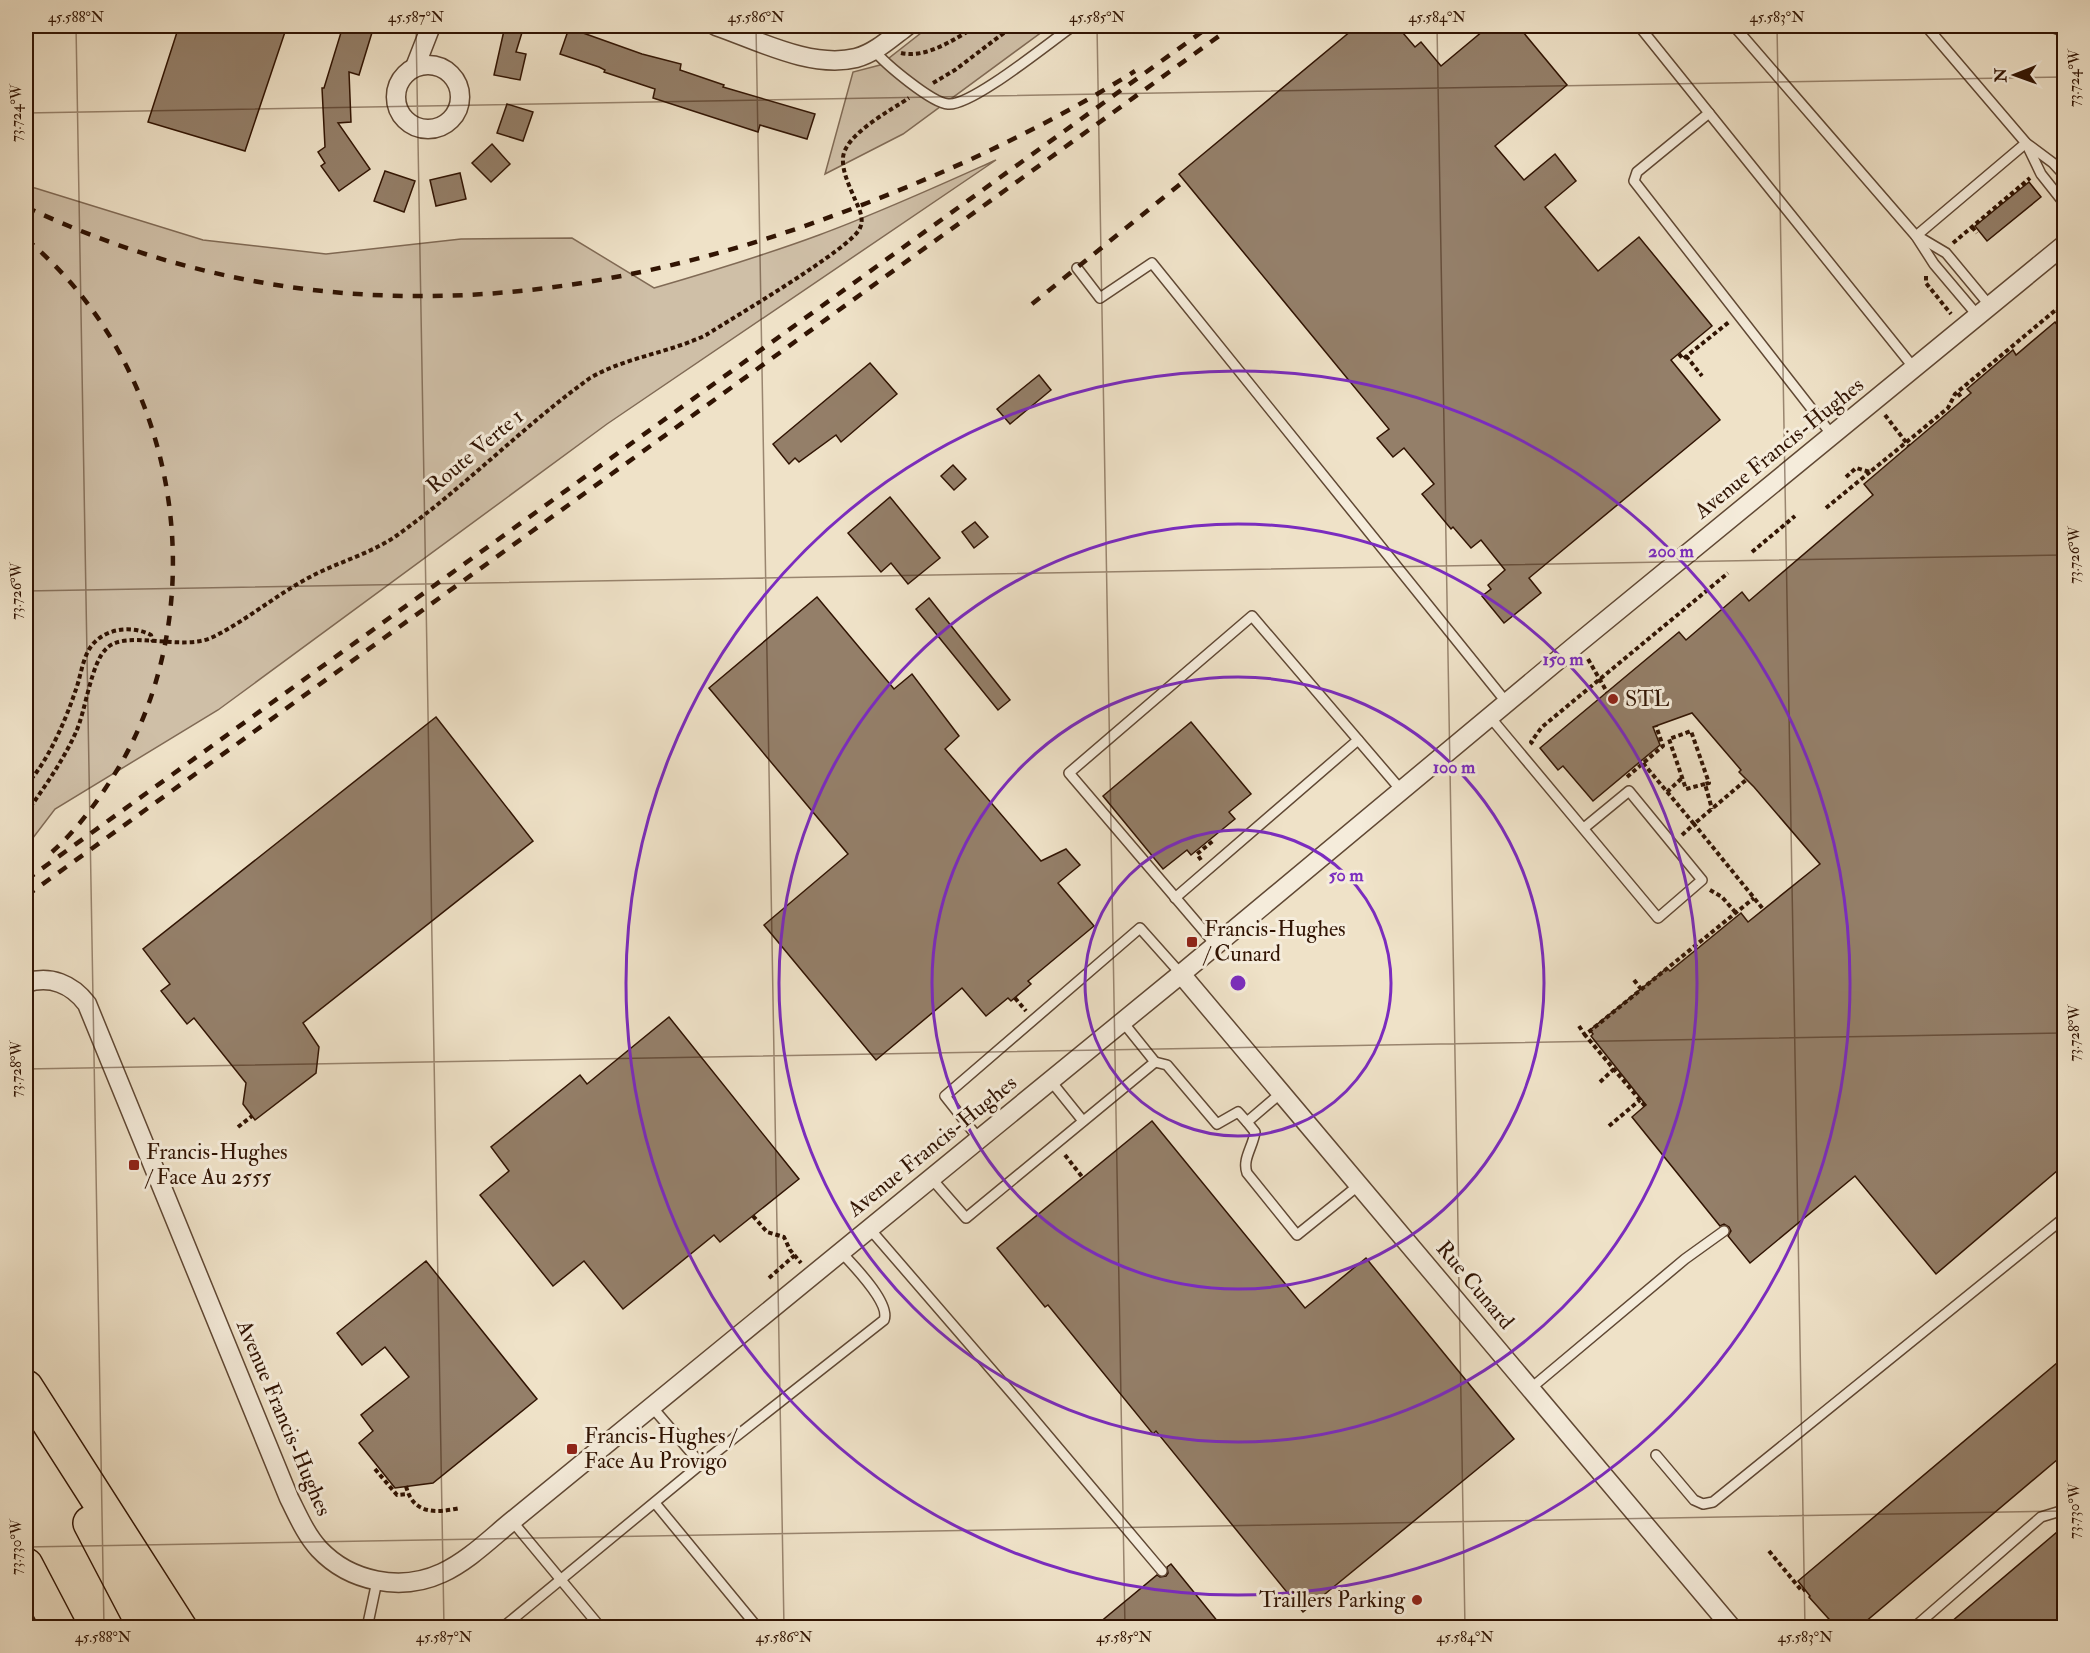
<svg xmlns="http://www.w3.org/2000/svg" width="2090" height="1653" viewBox="0 0 2090 1653" font-family="'IM FELL Double Pica',serif">
	<rect width="100%" height="100%" fill="#efe2c8"/>
	<filter id="stains"><feTurbulence type="fractalNoise" baseFrequency=".00333" numOctaves="4"/><feColorMatrix values="0 0 0 0 .2 0 0 0 0 .09 0 0 0 0 .02 0 0 0 .5 -.17"/></filter>
	<radialGradient id="worn" r=".72"><stop offset=".6" stop-color="#630" stop-opacity="0"/><stop offset="1" stop-color="#630" stop-opacity=".3"/></radialGradient>
	<!-- green -->
	<g fill="#cfbfa7" stroke="#806a55" stroke-width="1.5">
		<path d="M930,26H1050L903,134L825,174L853,72L880,65Z"/>
		<path d="M996,160L607,424L218,710L55,809L26,847V187L35,188L203,240L326,254L461,239L572,238L654,288C709,272 765,255 819,235C879,213 938,186 996,160Z"/>
	</g>
	<!-- building -->
	<g fill="#947f69" stroke="#311403" stroke-width="1.5">
		<path d="M179,26H287L245,151L148,122Z"/>
		<path d="M343,26H374L359,75L349,72L351,122L338,123L370,169L339,191L321,166L325,163L318,152L325,147L322,88H324Z"/>
		<path d="M505,26H524L516,52L526,54L520,80L494,75Z"/>
		<path d="M1357,26H1397L1415,47L1421,42L1441,66L1489,26H1518L1567,85L1495,146L1524,180L1555,154L1576,181L1545,207L1598,271L1639,237L1712,326L1671,360L1720,420L1529,578L1541,593L1504,623L1482,596L1491,589L1488,585L1505,570L1481,540L1471,548L1453,527L1451,529L1422,494L1434,484L1404,448L1393,457L1377,438L1389,429L1179,174Z"/>
		<path d="M569,28L642,54L681,64L680,70L724,85L723,87L815,114L807,139L760,125L758,132L653,98L655,89L604,72L605,70L599,67L560,54Z"/>
		<path d="M507,104L533,112L523,141L497,133Z"/>
		<path d="M492,144L510,164L491,182L472,163Z"/>
		<path d="M385,171L415,181L404,212L374,201Z"/>
		<path d="M460,173L466,199L436,206L430,180Z"/>
		<path d="M2029,182L2041,197L1987,241L1975,226Z"/>
		<path d="M2055,322L2064,334V1165L1936,1274L1855,1176L1750,1263L1728,1236L1731,1231L1729,1227L1724,1224L1720,1226L1632,1117L1646,1105L1591,1036L1593,1034L1590,1030L1667,968L1670,971L1741,913L1748,922L1820,864L1754,787L1739,772L1741,770L1692,713L1653,727L1660,745L1593,801L1563,766L1558,770L1540,748L1679,632L1686,640L1742,592L1749,601L1873,495L1864,484L1971,393L1967,389L2013,350L2016,355Z"/>
		<path d="M870,363L897,394L841,442L836,435L799,462L795,458L789,464L773,444Z"/>
		<path d="M1039,375L1051,390L1010,424L997,409Z"/>
		<path d="M953,465L966,479L954,490L941,476Z"/>
		<path d="M890,497L940,558L908,584L891,563L881,572L848,533Z"/>
		<path d="M975,522L988,537L974,548L962,532Z"/>
		<path d="M817,597L894,689L912,674L959,736L945,749L1041,861L1066,849L1080,865L1058,883L1094,926L1028,981L1031,984L1011,1001L1008,998L986,1016L962,988L876,1060L764,925L848,854L709,688Z"/>
		<path d="M929,598L1010,700L998,710L916,609Z"/>
		<path d="M436,717L533,841L303,1023L319,1047L316,1073L255,1120L243,1104L246,1083L194,1018L187,1024L161,991L170,984L143,949Z"/>
		<path d="M1191,722L1251,794L1229,812L1235,819L1191,855L1187,850L1163,869L1103,796Z"/>
		<path d="M669,1017L799,1179L720,1242L714,1235L623,1309L584,1261L553,1286L480,1195L509,1171L491,1147L580,1075L587,1084Z"/>
		<path d="M1152,1121L1305,1308L1366,1258L1514,1439L1303,1612L1156,1431L1153,1434L1048,1305L1045,1307L997,1248Z"/>
		<path d="M426,1261L537,1399L433,1483L395,1488L359,1443L373,1431L361,1415L409,1377L385,1347L362,1365L337,1333Z"/>
		<path d="M2064,1357V1454L1858,1628H1837L1809,1597L1810,1596L1798,1581Z"/>
		<path d="M2064,1526V1628H1944Z"/>
		<path d="M1171,1564L1223,1628H1093L1157,1575L1160,1577L1166,1576L1168,1573L1167,1567Z"/>
	</g>
	<g fill="none" stroke-linecap="round" stroke-linejoin="round">
		<defs>
			<g id="lane">
				<path d="M1639,26L1914,368"/>
				<path d="M1734,26L1916,236L1934,264L1978,316"/>
				<path d="M1926,26L2026,143L2053,163L2064,175"/>
				<path d="M2049,26L2064,32"/>
				<path d="M874,50C885,64 932,103 948,104C971,107 1051,41 1073,26"/>
				<path d="M1709,113L1637,172L1634,181L1832,435"/>
				<path d="M2027,145L2041,174L2064,203"/>
				<path d="M1916,236L2026,143"/>
				<path d="M1919,237L1946,253L1990,306"/>
				<path d="M1077,268L1100,298L1152,263L1507,703"/>
				<path d="M1490,717L1658,918L1702,880L1629,791L1584,828"/>
				<path d="M1175,898L1358,740"/>
				<path d="M1215,944L1069,773L1252,616L1401,790"/>
				<path d="M1155,1062L1167,1065L1217,1124L1238,1112L1247,1122L1281,1093"/>
				<path d="M1050,1080L1083,1121"/>
				<path d="M1247,1122L1255,1132C1253,1147 1242,1159 1247,1173L1297,1235L1359,1185"/>
				<path d="M979,1139L945,1096L1140,928L1181,974"/>
				<path d="M931,1178L966,1218L1155,1062L1122,1021"/>
				<path d="M869,1228L1022,1405L1162,1571"/>
				<path d="M1530,1389L1685,1259L1724,1231"/>
				<path d="M1656,1455L1694,1500L1703,1504L1713,1502L2064,1218"/>
				<path d="M701,1464L884,1320C891,1303 852,1264 841,1252"/>
				<path d="M655,1503L758,1628"/>
				<path d="M512,1521L601,1628"/>
				<path d="M1917,1625L2041,1517L2064,1510"/>
				<path d="M367,1628L377,1581"/>
				<path d="M502,1628L701,1464L652,1407"/>
			</g>
			<g id="street">
				<path d="M716,26C757,40 811,69 856,58C875,53 891,38 907,26"/>
				<circle cx="428" cy="97" r="32"/>
				<path d="M415,67L431,26"/>
				<path d="M1181,974L1732,1628"/>
				<path d="M26,983C50,975 72,984 87,1004L289,1498C298,1516 306,1535 319,1549C350,1582 401,1592 442,1573C468,1561 490,1539 512,1521L1181,974L1576,645L2064,245"/>
			</g>
			<g id="highway">
				<path d="M26,1387L180,1628"/>
				<path d="M90,1523L145,1628"/>
				<path d="M26,1565L59,1628"/>
			</g>
		</defs>
		<!-- lane casing -->
		<use href="#lane" stroke="#604834" stroke-width="12"/>
		<!-- street casing -->
		<use href="#street" stroke="#604834" stroke-width="21"/>
		<!-- highway casing -->
		<use href="#highway" stroke="#311403" stroke-width="36"/>
		<!-- path -->
		<g stroke="#311403" stroke-width="4" stroke-dasharray="4.5 3" stroke-linecap="butt">
			<path d="M901,53C927,59 956,38 977,26"/>
			<path d="M933,83L955,70L1013,26"/>
			<path d="M1972,227L1977,233"/>
			<path d="M1953,243L2030,178"/>
			<path d="M1926,276V283L1951,314"/>
			<path d="M2057,309L2064,318"/>
			<path d="M1679,354L1683,359L1729,322"/>
			<path d="M1686,356L1702,376"/>
			<path d="M1958,393L1963,400"/>
			<path d="M1885,415L1909,446"/>
			<path d="M1846,477L1856,468L1870,472L1948,408L1955,394L2064,303"/>
			<path d="M1826,508L1870,472"/>
			<path d="M1752,552L1795,516"/>
			<path d="M1588,659L1607,692"/>
			<path d="M1533,744L1531,742L1542,727L1728,573"/>
			<path d="M1643,763L1694,824L1746,780"/>
			<path d="M1627,777L1663,746L1656,726"/>
			<path d="M1705,784L1686,789L1669,739L1691,731L1709,783L1705,784L1712,809"/>
			<path d="M26,785C47,763 65,722 75,692C81,677 82,658 92,645C106,628 132,625 151,635L153,642"/>
			<path d="M1667,792L1682,778"/>
			<path d="M26,813C44,788 63,761 76,732C86,710 91,662 107,648C127,629 183,652 213,637C247,620 276,595 310,577C338,562 370,554 396,536C464,488 522,427 590,378C626,357 669,353 706,335C731,319 852,248 860,228C864,220 860,210 856,202C851,189 842,173 843,158C844,135 891,110 909,98"/>
			<path d="M1682,835L1694,824L1763,909"/>
			<path d="M1201,860L1197,854L1214,840"/>
			<path d="M1710,890L1722,897L1736,913"/>
			<path d="M1634,980L1641,989"/>
			<path d="M1015,998L1026,1011"/>
			<path d="M1579,1026L1585,1035"/>
			<path d="M1600,1082L1614,1069"/>
			<path d="M1645,1106L1585,1035L1754,898"/>
			<path d="M1609,1126L1640,1100"/>
			<path d="M238,1127L252,1116"/>
			<path d="M1065,1155L1083,1178"/>
			<path d="M753,1216L767,1232L784,1237L790,1250L801,1263"/>
			<path d="M769,1278L795,1255"/>
			<path d="M375,1469L397,1495L408,1494"/>
			<path d="M406,1486C413,1515 436,1513 460,1508"/>
			<path d="M1769,1551L1802,1591L1805,1589"/>
		</g>
		<!-- lane -->
		<use href="#lane" stroke="#f5ecdb" stroke-width="9"/>
		<!-- street -->
		<use href="#street" stroke="#f5ecdb" stroke-width="18"/>
		<!-- highway -->
		<use href="#highway" stroke="#efe2c8" stroke-width="33"/>
		<!-- rail -->
		<g stroke="#311403" stroke-width="4.5" stroke-dasharray="10 10" stroke-linecap="butt">
			<path d="M26,207C305,339 586,313 867,203C960,167 1051,124 1135,71"/>
			<path d="M26,239C177,364 218,598 119,767C100,798 79,828 52,852"/>
			<path d="M1032,304L1184,181"/>
			<path d="M26,880L1210,26"/>
			<path d="M26,896L1233,26"/>
		</g>
	</g>
	<!-- ticks -->
	<path fill="none" stroke="#311403" stroke-width="1.5" stroke-opacity="0.45" d="M76,26L104,1628M416,26L444,1628M756,26L784,1628M1097,26L1125,1628M1437,26L1465,1628M1777,26L1805,1628M26,113L2064,77M26,591L2064,555M26,1069L2064,1033M26,1547L2064,1511"/>
	<!-- distance rings -->
	<g fill="none" stroke="#7b2cbf" stroke-width="3">
		<circle cx="1238" cy="983" r="153"/>
		<circle cx="1238" cy="983" r="306"/>
		<circle cx="1238" cy="983" r="459"/>
		<circle cx="1238" cy="983" r="612"/>
	</g>
	<!-- markers -->
	<g fill="#8f2418" stroke="#f5ecdb" stroke-width="2">
		<circle cx="1613" cy="699" r="6"/>
		<rect x="1186" y="936" width="12" height="12" rx="3"/>
		<rect x="128" y="1159" width="12" height="12" rx="3"/>
		<rect x="566" y="1443" width="12" height="12" rx="3"/>
		<circle cx="1417" cy="1600" r="6"/>
	</g>
	<g text-anchor="middle" dominant-baseline="central" stroke-width="6" stroke-linejoin="round" paint-order="stroke">
		<!-- street labels -->
		<g font-size="22" fill="#311403" stroke="#f5ecdb">
			<text transform="translate(1779 448) rotate(-39)">Avenue Francis-Hughes</text>
			<text transform="translate(475 451) rotate(-40)">Route Verte 1</text>
			<text transform="translate(932 1146) rotate(-39)">Avenue Francis-Hughes</text>
			<text transform="translate(1475 1285) rotate(50)">Rue Cunard</text>
			<text transform="translate(284 1418) rotate(67)">Avenue Francis-Hughes</text>
		</g>
		<!-- poi labels -->
		<g font-size="22" fill="#311403" stroke="#f5ecdb" text-anchor="start">
			<text x="1625" y="699">STL</text>
			<text x="1204" y="929">Francis-Hughes<tspan x="1204" dy="25">/ Cunard</tspan></text>
			<text x="146" y="1152">Francis-Hughes<tspan x="146" dy="25">/ Face Au 2555</tspan></text>
			<text x="584" y="1436">Francis-Hughes /<tspan x="584" dy="25">Face Au Provigo</tspan></text>
			<text x="1405" y="1600" text-anchor="end">Traillers Parking</text>
		</g>
	</g>
	<circle cx="1238" cy="983" r="9" fill="#7b2cbf" stroke="#f5ecdb" stroke-width="3"/>
	<g font-size="18" text-anchor="middle" font-weight="bold" fill="#7b2cbf" stroke="#f5ecdb" stroke-width="6" stroke-linejoin="round" paint-order="stroke">
		<text x="1671" y="557">200 m</text>
		<text x="1563" y="665">150 m</text>
		<text x="1454" y="773">100 m</text>
		<text x="1346" y="881">50 m</text>
	</g>
	<!-- margin -->
	<rect width="2090" height="1653" fill="none" stroke="#efe2c8" stroke-width="66"/>
	<!-- north arrow -->
	<g transform="translate(2015 75) rotate(269)" stroke="#f5ecdb" stroke-width="4.5" paint-order="stroke">
	<path d="M0-4.5L10 22L0 15L-10 22Z" fill="#311403"/>
	<text y="-9" font-size="16" font-weight="bold" text-anchor="middle" fill="#311403">N</text>
	</g>
	<rect x="33" y="33" width="2024" height="1587" fill="none" stroke="#311403" stroke-width="2"/>
	<g font-size="15" text-anchor="middle" fill="#311403">
		<text x="76" y="22">45.588°N</text>
		<text x="416" y="22">45.587°N</text>
		<text x="756" y="22">45.586°N</text>
		<text x="1097" y="22">45.585°N</text>
		<text x="1437" y="22">45.584°N</text>
		<text x="1777" y="22">45.583°N</text>
		<text transform="translate(2074 78) rotate(-90)" y="5">73.724°W</text>
		<text transform="translate(16 113) rotate(-90)" y="5">73.724°W</text>
		<text transform="translate(2074 555) rotate(-90)" y="5">73.726°W</text>
		<text transform="translate(16 591) rotate(-90)" y="5">73.726°W</text>
		<text transform="translate(2074 1033) rotate(-90)" y="5">73.728°W</text>
		<text transform="translate(16 1069) rotate(-90)" y="5">73.728°W</text>
		<text transform="translate(2074 1511) rotate(-90)" y="5">73.730°W</text>
		<text transform="translate(16 1547) rotate(-90)" y="5">73.730°W</text>
		<text x="103" y="1642">45.588°N</text>
		<text x="444" y="1642">45.587°N</text>
		<text x="784" y="1642">45.586°N</text>
		<text x="1124" y="1642">45.585°N</text>
		<text x="1465" y="1642">45.584°N</text>
		<text x="1805" y="1642">45.583°N</text>
	</g>
	<rect width="100%" height="100%" filter="url(#stains)"/>
	<rect width="100%" height="100%" fill="url(#worn)"/>
</svg>
